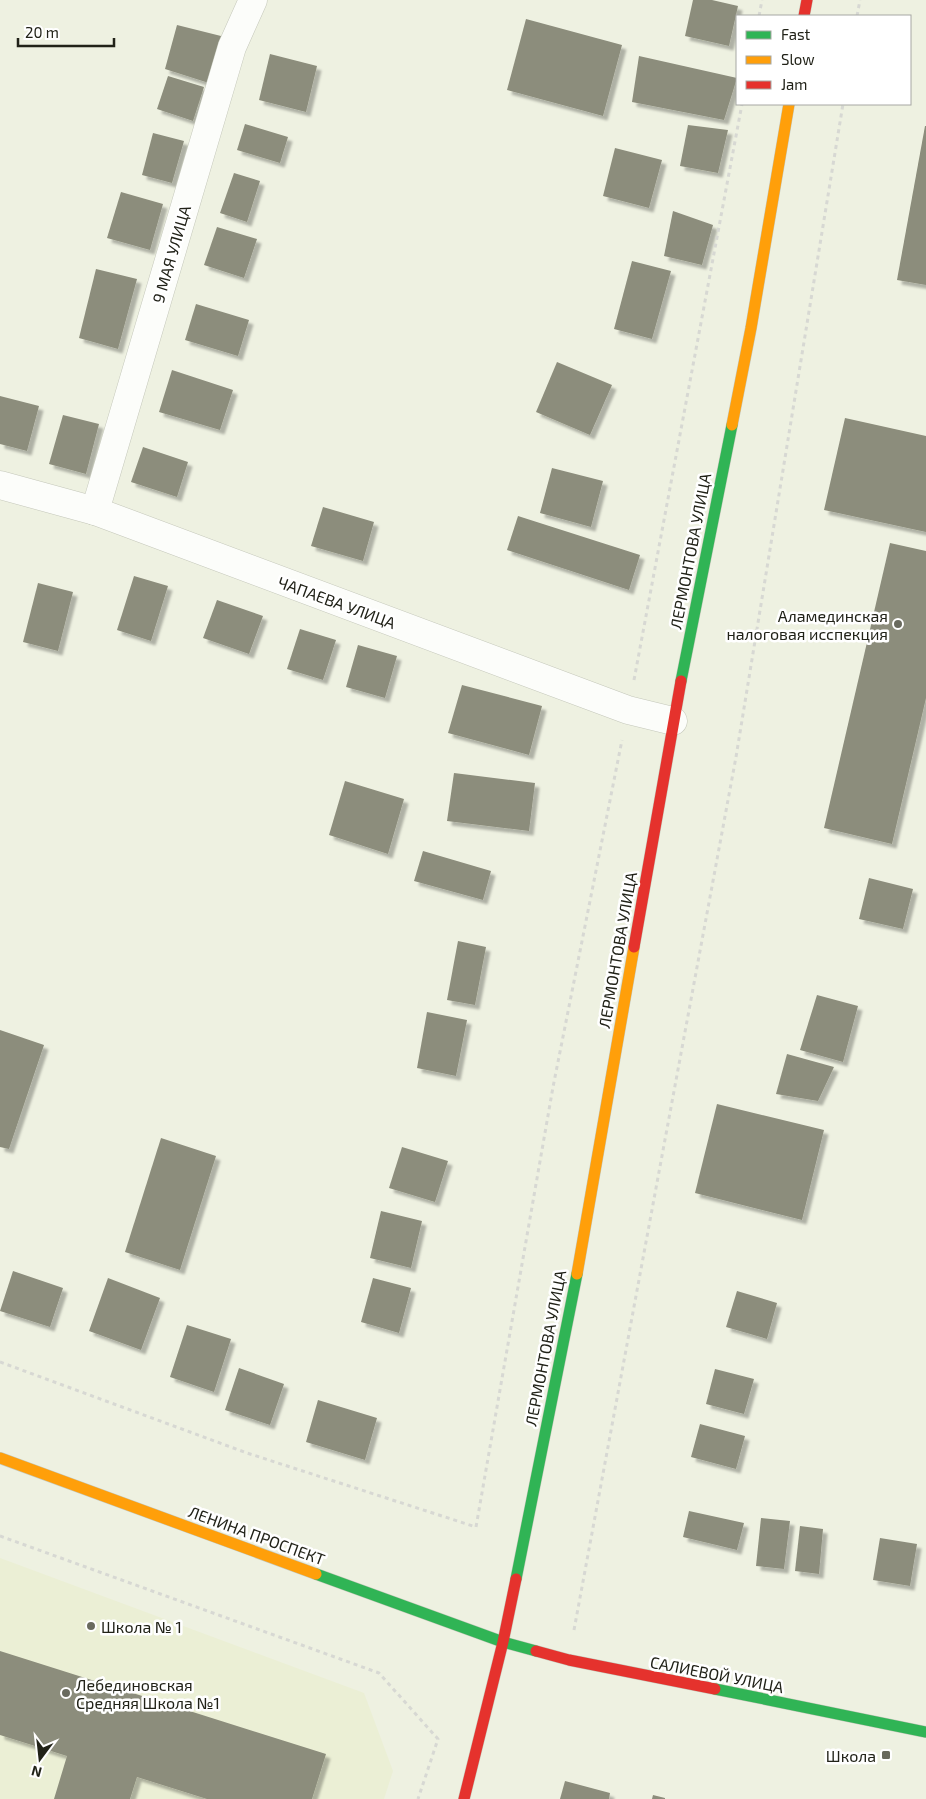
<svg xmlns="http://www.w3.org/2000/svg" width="926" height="1799" viewBox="0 0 926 1799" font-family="'Exo 2',sans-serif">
	<defs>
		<filter id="shadow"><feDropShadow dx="4.5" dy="4.5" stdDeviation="1" flood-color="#0004"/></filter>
	</defs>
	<rect width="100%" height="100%" fill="#eef1e1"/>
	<!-- built -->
	<path fill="#ebefd5" d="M0,1558L364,1693L393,1771L384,1799H0Z"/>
	<!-- building -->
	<g fill="#8c8d7c" filter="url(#shadow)">
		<path d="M693,0H712L738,6L729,46L685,36Z"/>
		<path d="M526,19L622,45L603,116L507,90Z"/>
		<path d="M177,25L225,37L212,84L165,69Z"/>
		<path d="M270,54L317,66L306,112L259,100Z"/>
		<path d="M639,56L737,78L724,120L632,102Z"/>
		<path d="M168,76L204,87L193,121L157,109Z"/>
		<path d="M245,124L288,137L280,163L237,150Z"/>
		<path d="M688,125L728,130L718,173L680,166Z"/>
		<path d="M925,126H926V285L897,280Z"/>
		<path d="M153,133L184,141L172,183L142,175Z"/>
		<path d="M615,148L662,160L649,208L603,196Z"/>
		<path d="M234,173L260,181L247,222L220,213Z"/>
		<path d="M121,192L163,204L150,250L107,238Z"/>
		<path d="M673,211L713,225L702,265L664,256Z"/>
		<path d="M217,227L257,239L244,278L204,265Z"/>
		<path d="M632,261L671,271L652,339L614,329Z"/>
		<path d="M96,269L137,279L118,349L79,338Z"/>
		<path d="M196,304L249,320L238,356L185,340Z"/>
		<path d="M557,362L612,385L590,435L536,412Z"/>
		<path d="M172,370L233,390L220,430L159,412Z"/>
		<path d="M0,396L39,406L27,451L0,444Z"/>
		<path d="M63,415L99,424L86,474L49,464Z"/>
		<path d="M845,418L926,436V532L824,510Z"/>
		<path d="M143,447L188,462L177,497L131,482Z"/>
		<path d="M552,468L603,481L591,527L540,513Z"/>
		<path d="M323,507L374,522L363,561L311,546Z"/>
		<path d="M518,516L640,555L629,590L507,550Z"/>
		<path d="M890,543L926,551V698L892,844L824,828Z"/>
		<path d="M134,576L168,586L151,641L117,630Z"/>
		<path d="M38,583L73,592L58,651L23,642Z"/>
		<path d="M217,600L263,616L249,654L203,638Z"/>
		<path d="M300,629L336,640L323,680L287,669Z"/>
		<path d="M358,645L397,656L385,698L346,687Z"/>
		<path d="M462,685L542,706L529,755L448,733Z"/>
		<path d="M454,773L535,783L529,831L447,821Z"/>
		<path d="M345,781L404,799L388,854L329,835Z"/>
		<path d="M423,851L491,871L483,900L414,881Z"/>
		<path d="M869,878L913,889L903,929L859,919Z"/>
		<path d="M458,941L486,947L475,1005L447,1000Z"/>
		<path d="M817,995L858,1006L843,1062L800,1050Z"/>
		<path d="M427,1012L467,1020L456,1076L417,1068Z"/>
		<path d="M0,1030L44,1045L9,1149L0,1147Z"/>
		<path d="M787,1054L834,1067L818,1101L776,1094Z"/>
		<path d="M717,1104L824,1130L802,1220L695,1193Z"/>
		<path d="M161,1138L216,1156L180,1270L125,1252Z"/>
		<path d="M402,1147L448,1161L435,1202L389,1188Z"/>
		<path d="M381,1211L422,1221L411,1268L370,1258Z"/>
		<path d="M13,1271L63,1288L50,1327L0,1311Z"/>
		<path d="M108,1278L160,1298L141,1350L89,1331Z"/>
		<path d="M373,1278L411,1288L399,1333L361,1322Z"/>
		<path d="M737,1291L777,1303L767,1339L726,1327Z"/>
		<path d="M187,1325L231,1339L214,1392L170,1377Z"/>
		<path d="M239,1368L284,1384L270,1425L225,1410Z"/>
		<path d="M715,1369L754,1379L744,1414L706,1404Z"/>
		<path d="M318,1400L377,1418L365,1460L306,1442Z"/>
		<path d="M700,1424L745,1436L736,1469L691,1457Z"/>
		<path d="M689,1511L744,1523L737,1550L683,1537Z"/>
		<path d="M761,1518L790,1521L784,1569L756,1566Z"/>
		<path d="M800,1526L823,1529L819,1574L795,1571Z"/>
		<path d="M880,1538L917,1544L910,1586L873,1580Z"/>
		<path d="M0,1651L326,1754L312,1799H207L137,1777L130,1799H54L67,1756L0,1735Z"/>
		<path d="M565,1781L610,1793L609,1799H560Z"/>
		<path d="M653,1795L665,1798V1799H652Z"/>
	</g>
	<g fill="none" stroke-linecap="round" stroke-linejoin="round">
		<defs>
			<g id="street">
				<path d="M0,485L95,511L628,710L673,721"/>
				<path d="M95,511L232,47L253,0"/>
			</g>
			<g id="fast">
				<path d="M681,681L732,425"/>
				<path d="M316,1574L503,1642L536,1651"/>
				<path d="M516,1579L577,1274"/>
				<path d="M715,1689L926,1732"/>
			</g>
			<g id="slow">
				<path d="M732,425L751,328L789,104"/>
				<path d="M577,1274L634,947"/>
				<path d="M0,1458L316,1574"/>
			</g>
			<g id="jam">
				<path d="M804,16L807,0"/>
				<path d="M634,947L681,681"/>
				<path d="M536,1651L569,1660L715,1689"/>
				<path d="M464,1799L503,1642L516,1579"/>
			</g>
		</defs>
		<!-- street casing -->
		<use href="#street" stroke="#c4c7ba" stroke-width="29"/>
		<!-- fast casing -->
		<use href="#fast" stroke="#c4c7ba" stroke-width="12"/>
		<!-- slow casing -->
		<use href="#slow" stroke="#c4c7ba" stroke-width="12"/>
		<!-- jam casing -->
		<use href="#jam" stroke="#c4c7ba" stroke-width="12"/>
		<!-- path -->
		<g stroke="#d7d8d3" stroke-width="3" stroke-dasharray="4 4" stroke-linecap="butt">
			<path d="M759,16L762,0"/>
			<path d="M857,16L860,0"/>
			<path d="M634,680L742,104"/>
			<path d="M0,1362L247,1453L476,1527L553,1087L622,740"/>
			<path d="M0,1536L379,1673L438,1739L418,1799"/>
			<path d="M574,1630L736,757L843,104"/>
		</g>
		<!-- street -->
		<use href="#street" stroke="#fcfdfa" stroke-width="28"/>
		<!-- fast -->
		<use href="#fast" stroke="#30b455" stroke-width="11"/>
		<!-- slow -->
		<use href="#slow" stroke="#ff9f0a" stroke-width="11"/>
		<!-- jam -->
		<use href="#jam" stroke="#e5322d" stroke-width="11"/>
	</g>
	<!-- markers -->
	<g fill="#696a5e" stroke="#fff" stroke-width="2">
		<circle cx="898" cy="624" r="5"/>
		<circle cx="91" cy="1626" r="5"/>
		<circle cx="66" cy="1693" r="5"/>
		<rect x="881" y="1750" width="10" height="10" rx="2.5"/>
	</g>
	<g text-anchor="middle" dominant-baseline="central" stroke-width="5" stroke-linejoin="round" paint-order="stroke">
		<!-- street labels -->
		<g font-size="16" fill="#212218" stroke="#fff">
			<text transform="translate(171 254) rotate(-74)">9 МАЯ УЛИЦА</text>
			<text transform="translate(690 551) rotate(-79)">ЛЕРМОНТОВА УЛИЦА</text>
			<text transform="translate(337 602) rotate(20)">ЧАПАЕВА УЛИЦА</text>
			<text transform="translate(617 950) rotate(-80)">ЛЕРМОНТОВА УЛИЦА</text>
			<text transform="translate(545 1348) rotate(-79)">ЛЕРМОНТОВА УЛИЦА</text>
			<text transform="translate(257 1535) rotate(20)">ЛЕНИНА ПРОСПЕКТ</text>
			<text transform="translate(717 1674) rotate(11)">САЛИЕВОЙ УЛИЦА</text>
		</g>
		<!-- poi labels -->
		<g font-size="16" fill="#212218" stroke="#fff" text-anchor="end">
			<text x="888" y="615">Аламединская<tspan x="888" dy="18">налоговая исспекция</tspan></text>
			<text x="101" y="1626" text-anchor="start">Школа № 1</text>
			<text x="76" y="1684" text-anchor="start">Лебединовская<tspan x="76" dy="18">Средняя Школа №1</tspan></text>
			<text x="876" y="1755">Школа</text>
		</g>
	</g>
	<!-- legend -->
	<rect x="736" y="15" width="175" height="90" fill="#ffffff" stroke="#a6a7a3"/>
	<rect x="746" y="31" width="25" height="8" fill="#30b455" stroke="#a6a7a3"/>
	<text x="781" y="40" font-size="15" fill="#212218">Fast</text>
	<rect x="746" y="56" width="25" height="8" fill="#ff9f0a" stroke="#a6a7a3"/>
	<text x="781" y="65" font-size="15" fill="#212218">Slow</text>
	<rect x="746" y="81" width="25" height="8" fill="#e5322d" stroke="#a6a7a3"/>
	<text x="781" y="90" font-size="15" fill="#212218">Jam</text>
	<!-- north arrow -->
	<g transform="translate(40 1759) rotate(195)" stroke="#ffffff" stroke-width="4" paint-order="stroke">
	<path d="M0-4L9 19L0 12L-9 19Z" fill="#212218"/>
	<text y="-8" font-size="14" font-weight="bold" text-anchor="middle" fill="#212218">N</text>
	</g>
	<!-- scale -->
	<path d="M18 38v8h96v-8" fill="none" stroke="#212218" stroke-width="2.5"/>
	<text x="25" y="38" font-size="15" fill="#212218" stroke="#ffffff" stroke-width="4" paint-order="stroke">20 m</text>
</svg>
